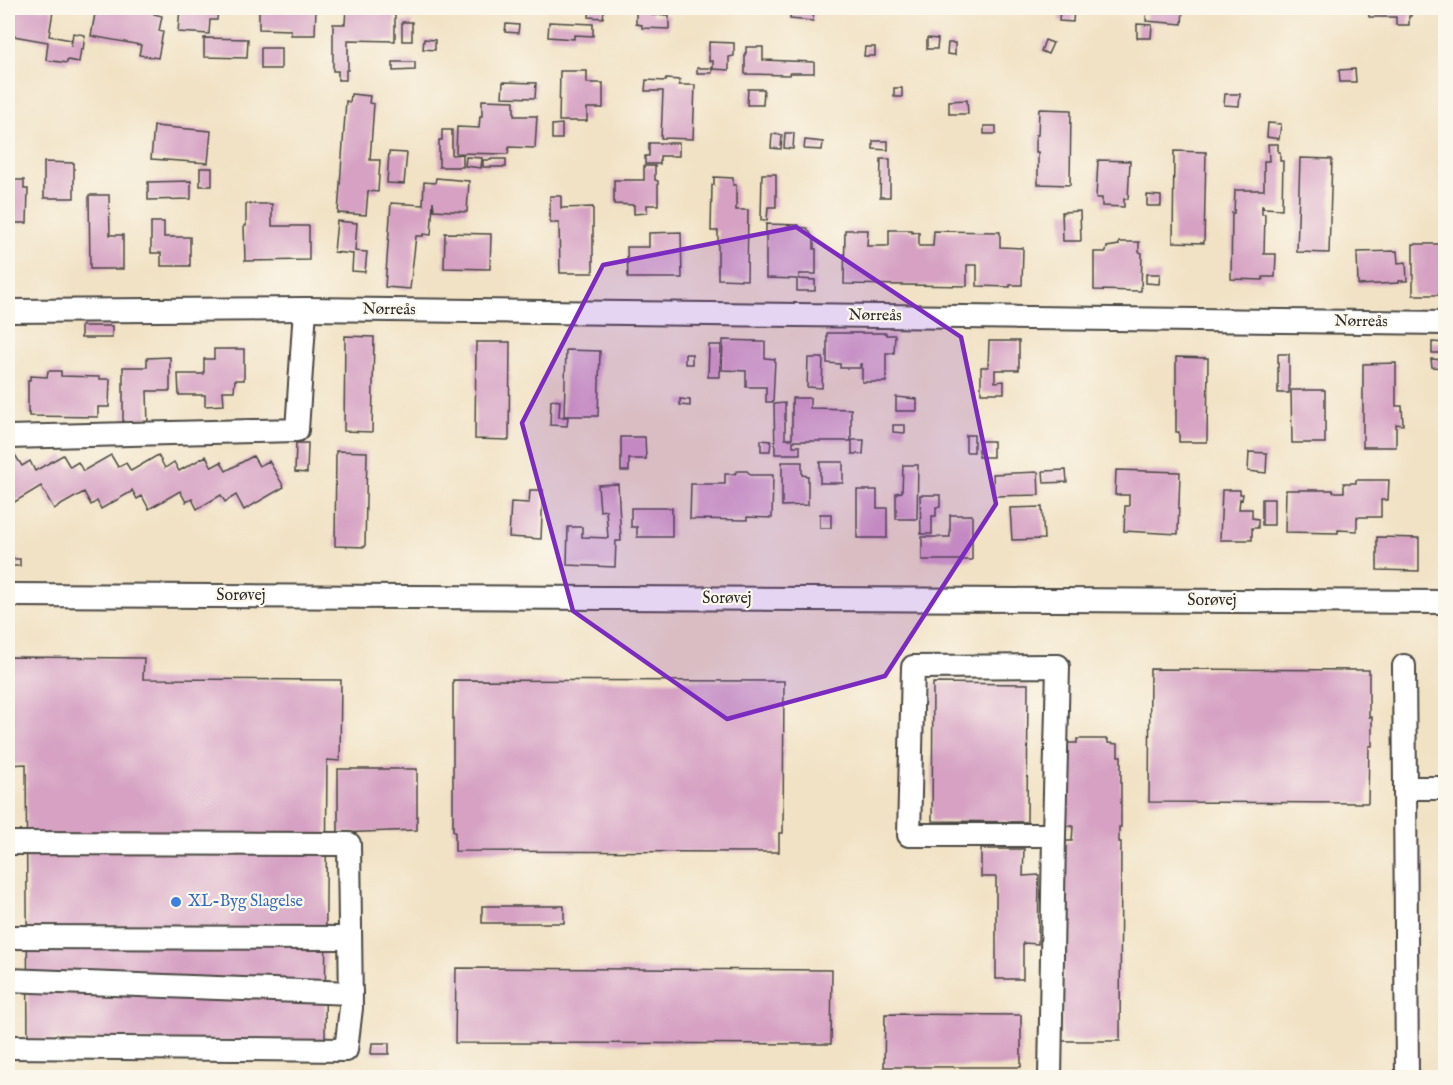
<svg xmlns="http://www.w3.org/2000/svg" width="1453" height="1085" viewBox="0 0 1453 1085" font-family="'IM FELL English',serif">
	<rect width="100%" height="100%" fill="#fbf7ec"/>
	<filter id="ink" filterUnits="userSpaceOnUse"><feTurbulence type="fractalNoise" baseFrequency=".0167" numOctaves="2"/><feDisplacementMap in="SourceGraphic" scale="12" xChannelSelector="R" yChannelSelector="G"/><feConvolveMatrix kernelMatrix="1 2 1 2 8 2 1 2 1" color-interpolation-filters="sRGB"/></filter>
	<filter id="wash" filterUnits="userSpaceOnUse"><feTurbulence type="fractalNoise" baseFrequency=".008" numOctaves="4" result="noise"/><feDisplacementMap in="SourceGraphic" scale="24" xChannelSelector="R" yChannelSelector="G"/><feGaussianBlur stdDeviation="1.35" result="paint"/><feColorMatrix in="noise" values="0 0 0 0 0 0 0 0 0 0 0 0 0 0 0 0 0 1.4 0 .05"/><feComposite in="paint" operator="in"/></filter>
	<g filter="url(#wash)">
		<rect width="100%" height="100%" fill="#f1e2c5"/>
		<g id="blocks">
			<!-- building -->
			<g fill="#d6a1c3">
				<path d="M8,8H52L51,11H53L49,36L71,40V47L73,33L85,35L83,50L81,49L79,62L67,60V63L46,60L48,42L8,35Z"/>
				<path d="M96,8H116L130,10L131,8H155L154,14L162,16L159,31L163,32L158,58L139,55L141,45L91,36Z"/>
				<path d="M180,8H218L217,20H210L209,34L178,32Z"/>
				<path d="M259,8H316L315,35H291V30L259,29Z"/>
				<path d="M346,8H395V41L348,40V70H346V80H338V71H333V24H345Z"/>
				<path d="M590,8L604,9L603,18L589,17Z"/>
				<path d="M636,8H652V15H669V29L642,28V25L636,24Z"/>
				<path d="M791,8H814L813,21L790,19Z"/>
				<path d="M916,8H927V11L915,10Z"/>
				<path d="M1060,8H1074L1073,22L1059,21Z"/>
				<path d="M1147,8H1183L1182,24L1146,21Z"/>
				<path d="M1369,8H1411V16H1409V25H1396V17H1369Z"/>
				<rect x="402" y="22" width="10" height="19"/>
				<path d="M549,22L593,24V36L574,35V39L548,37Z"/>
				<path d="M506,24L519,25L518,33L505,32Z"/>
				<path d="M1137,24L1152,25L1151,38H1137Z"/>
				<path d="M204,38L248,39L247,58L204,57Z"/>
				<path d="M927,38L938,39L937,49H927Z"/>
				<path d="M424,39L435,40V50L423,49Z"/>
				<path d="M1045,40L1053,43L1048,54L1041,51Z"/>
				<path d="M709,42L734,43V56L729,57V70L713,69V61H709Z"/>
				<path d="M948,43H955V55L947,54Z"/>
				<path d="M746,47H763V60L814,62V73H790V75L745,74V53H746Z"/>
				<path d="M865,47H875V56H864Z"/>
				<rect x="261" y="48" width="20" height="21"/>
				<path d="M393,62H415V70L393,71Z"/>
				<rect x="697" y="68" width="15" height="5"/>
				<path d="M1355,69L1356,82H1340L1339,70Z"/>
				<path d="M560,71H587V83H603V108H587V121H559Z"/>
				<path d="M666,79L680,80L679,85H695L693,139L661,138L663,91H645L646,80L666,81Z"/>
				<path d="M503,82L536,83L535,98L502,97Z"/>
				<rect x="894" y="88" width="8" height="9"/>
				<path d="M748,89H764L763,105H747Z"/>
				<path d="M351,94L370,96L369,103L374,104L370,160H380L378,192L368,191L366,215L338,213L346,101L350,102Z"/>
				<path d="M1225,94H1240L1239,106L1224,105Z"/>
				<path d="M482,100L514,101V116H537L535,148L509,147L508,154L456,153L457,127L479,128L480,116H482Z"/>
				<path d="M967,100L968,114H949V101Z"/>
				<path d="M1039,109L1071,110L1070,185L1038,184V152H1036V135H1038Z"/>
				<path d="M1268,123L1281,124L1279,139L1267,137Z"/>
				<path d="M562,124V139H552V125Z"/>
				<path d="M154,126L211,131L208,163L151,159Z"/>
				<rect x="984" y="126" width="12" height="8"/>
				<path d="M442,130H452V155L463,154V167H439V140H442Z"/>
				<path d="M785,133H794L793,149L784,148Z"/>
				<path d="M772,134L782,135L781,149L771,148Z"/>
				<path d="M805,140L823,142L822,150L804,149Z"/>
				<path d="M873,141H888V150L873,149Z"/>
				<path d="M649,143H679V156H660V164H645V156H649Z"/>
				<path d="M1268,144H1278V152H1280V161H1283L1282,209L1263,208V206H1262V214H1265L1264,254H1276L1275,277H1263V280L1231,279L1232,213H1234L1235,190H1264V161H1269Z"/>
				<path d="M1174,151L1206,152L1204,243L1173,242Z"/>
				<path d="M389,152L407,153L404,184L387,183Z"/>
				<path d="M466,157L482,158L481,168L465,166Z"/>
				<path d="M1300,158L1332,159L1329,253L1297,252Z"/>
				<path d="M491,159H506V167H483V160H491Z"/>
				<path d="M881,159H890V197H880Z"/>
				<path d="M1098,160L1130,161L1128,199H1124V207L1102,206V198H1096Z"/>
				<path d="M44,162L74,163V198H44Z"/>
				<path d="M644,166H655V180L658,181V205H647V213L634,214V205L614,204V180H644Z"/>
				<rect x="200" y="168" width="12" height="18"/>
				<path d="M762,174H776V207H768L767,220H761Z"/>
				<path d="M714,177L733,178V185H736V210H748L747,280L718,279V231H711L712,185H714Z"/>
				<path d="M436,178L469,181L467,212L434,210L433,201L431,235L423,234V236H416L410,289L385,287L391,203L423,205L424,182L435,183Z"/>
				<path d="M8,180H24V189H28L27,223H8Z"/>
				<path d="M191,181V199L148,200V182Z"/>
				<path d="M89,195H109L110,235H123V269H90Z"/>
				<path d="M1147,195L1161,196V206H1147Z"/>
				<path d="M550,196H561V208L593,207V273H560L559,223H550Z"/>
				<path d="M246,204H272V226H309V260L245,261L244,226H246Z"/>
				<path d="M1080,211L1081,241H1063L1062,212Z"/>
				<path d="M337,221L357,223L355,251L367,252L365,272L352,271L353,254L334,252Z"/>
				<path d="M151,222H164V237H190V266H161V253H151Z"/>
				<path d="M766,224L799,225V227L807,228L814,239V249H816V274H799V279L815,280V291H797V279L766,278Z"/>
				<path d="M845,230H868L867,246H889V230H912V233L919,232V246H933L934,231L1000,232V247L1023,248L1022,285H1010V287L977,286V265H967V286L844,284Z"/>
				<path d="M681,232L682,278H628L627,247H649V233Z"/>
				<path d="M445,233L491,234L490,269L444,268Z"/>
				<path d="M1119,242H1139V252L1142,253L1141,291L1094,290V252H1106L1107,247L1119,245Z"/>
				<rect x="1413" y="244" width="33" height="51"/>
				<path d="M1397,251L1398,263L1406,262L1407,281H1399V283L1358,285L1357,252Z"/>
				<path d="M1146,274H1160L1159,284L1146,283Z"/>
				<rect x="81" y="326" width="31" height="12"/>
				<path d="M827,333H886V335H895L894,353H886V382H862V364H860V368H840V364L827,363Z"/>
				<path d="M345,336L374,337L372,432L344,431Z"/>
				<path d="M723,340L756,341L755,342H765V358L775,359L773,402H766V387H746V371L722,370Z"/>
				<path d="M989,341H1019V370H995V382L1004,381V393H981V367H988Z"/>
				<path d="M476,342H510L509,440L475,439Z"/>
				<path d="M1432,342L1446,343V353H1432Z"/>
				<path d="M709,345H721L720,377H708Z"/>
				<path d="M214,349H244V380H235L234,391H223L224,405L205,406V395H179L178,374H204V359H214Z"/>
				<path d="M566,350L600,351L598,416H564Z"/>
				<rect x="685" y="354" width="7" height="10"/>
				<rect x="1278" y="354" width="11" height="39"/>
				<path d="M170,357V391H147L148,426L123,427V367H147V358Z"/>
				<path d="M1176,357L1208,358L1207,442H1179V432H1176Z"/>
				<path d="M808,358H823L822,388L807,387Z"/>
				<path d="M1431,359L1445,360L1446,368L1432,367Z"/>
				<path d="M1396,363V406H1402L1403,425L1396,424V447H1363V364Z"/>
				<path d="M48,371H61V376L99,377V379H110L109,407H98V417L29,416V413H28V380H30V376L47,377Z"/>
				<path d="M1291,390H1325V443H1292Z"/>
				<path d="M896,397L917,399V411H896Z"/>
				<path d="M792,398H810V408L851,409V441H793V446H800V454H775L774,404L785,403V439H792Z"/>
				<path d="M680,399L690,400V406L680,405Z"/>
				<path d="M551,400L560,401L559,417H568L567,426L550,425Z"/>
				<path d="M893,425H905V433L893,432Z"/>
				<rect x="966" y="435" width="8" height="17"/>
				<path d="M621,437H645L646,459H629V471H621Z"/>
				<path d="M761,440L771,441L770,451H761Z"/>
				<path d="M852,440H864L863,454H852Z"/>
				<rect x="979" y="441" width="14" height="16"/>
				<path d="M296,443H308L307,473L295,472Z"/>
				<path d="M336,451L367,452L365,547L335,546Z"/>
				<path d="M1249,452L1267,453L1266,473L1248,471Z"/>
				<path d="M15,455L22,466L30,461L35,471L63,455L70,467L78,462L83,471L111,455L118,467L126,463L131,471L158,455L165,468L174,462L179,471L206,456L212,467L221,462L226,471L253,456L259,466L269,461L284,487L244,510L236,495L225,502L221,495L197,509L192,499L186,502L180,491L149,509L142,496L137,499L132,490L131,492L101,509L97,501L91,505L84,492L54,509L41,486L8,506V459Z"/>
				<path d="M782,462H802V475L808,476V505L782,506Z"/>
				<rect x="820" y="462" width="23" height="21"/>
				<path d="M903,465H918L917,519H896V493L902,492Z"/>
				<path d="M1066,470L1067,482L1044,483L1043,471Z"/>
				<path d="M1116,470L1180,472L1178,534L1124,531L1125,506H1129V495H1115Z"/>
				<path d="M737,471H747L751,475H773L772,518L747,517V520L690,519L691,484H725V474H735Z"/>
				<path d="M1038,472L1039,495L994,496L993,474Z"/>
				<path d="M1356,480H1389L1388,500H1381V517H1357V531L1338,530V533L1285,532L1286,490H1333V492H1344V483H1356Z"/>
				<path d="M618,484L621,541H616L615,567L567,565L568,527H582V537L608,538L606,510L600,511L598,485Z"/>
				<path d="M530,490H543L541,539L509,537L511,502L529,503Z"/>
				<path d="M857,490H877V508H887V538H857Z"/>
				<path d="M1222,490H1240V494H1243L1242,500L1240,499L1239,509H1252V518L1258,519V528H1252V540H1220Z"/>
				<path d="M920,495H940V507H936V516H932V534H921Z"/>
				<rect x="1262" y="499" width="12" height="26"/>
				<path d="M1042,507L1044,539L1012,540L1010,508Z"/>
				<path d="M631,508H672V537H637V527H631Z"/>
				<rect x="820" y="514" width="11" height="14"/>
				<path d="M950,515H972V560H922V537H950Z"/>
				<path d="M1377,537L1419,538V571L1377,570Z"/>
				<rect x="8" y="559" width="12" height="7"/>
				<path d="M8,657L144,658L143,679L341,680L340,761L327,760L325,1042L28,1040L26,764L8,765Z"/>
				<path d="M1150,669L1369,670V717H1372V746H1369L1368,803L1149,802Z"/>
				<path d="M453,680L784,681L783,833H779V852L455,851V831H453Z"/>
				<path d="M933,683L1028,684L1027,822L932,821Z"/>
				<path d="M1077,739H1108V743L1118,744V756H1121V827H1119V842H1121L1120,1041H1062L1064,841H1072L1073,826H1062L1067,743H1077Z"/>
				<path d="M338,769H417V830L338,833Z"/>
				<path d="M981,849H1024L1023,876L1039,875L1038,944L1023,943V979H996V877H981Z"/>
				<rect x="482" y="906" width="82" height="17"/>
				<path d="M456,968L832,970L831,1044L455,1043Z"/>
				<path d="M885,1014L1021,1015V1067H884Z"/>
				<path d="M372,1043H389V1054H371Z"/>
			</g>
		</g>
	</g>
	<g filter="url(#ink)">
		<use href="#blocks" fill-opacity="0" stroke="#494642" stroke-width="1.5"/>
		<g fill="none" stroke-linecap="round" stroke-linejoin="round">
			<defs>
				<g id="minor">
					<path d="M8,311L305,309L1446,323"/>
					<path d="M8,437L297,430L305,309"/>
					<path d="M8,595L1446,602"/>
					<path d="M1404,666L1405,788H1446"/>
					<path d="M1405,788L1407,1078"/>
					<path d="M8,843L349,844L351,1008L346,1050L8,1047"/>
					<path d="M8,937L350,938"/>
					<path d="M8,980L351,993"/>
					<path d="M1050,1078L1054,835L1058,666L913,667L909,835H1054"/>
				</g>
			</defs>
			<!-- minor casing -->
			<use href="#minor" stroke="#494642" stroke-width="26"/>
			<!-- minor -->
			<use href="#minor" stroke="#fff" stroke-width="22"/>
		</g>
	</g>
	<!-- marked area -->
	<path fill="#7b2cbf" fill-opacity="0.2" stroke="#7b2cbf" stroke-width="4.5" stroke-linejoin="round" d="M796,227L961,337L996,504L885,676L727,719L573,611L522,423L603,265Z"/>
	<!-- markers -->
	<circle fill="#3f7fe0" stroke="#fbf7ec" stroke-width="2" cx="176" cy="902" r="6"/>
	<g text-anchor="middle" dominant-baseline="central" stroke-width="4.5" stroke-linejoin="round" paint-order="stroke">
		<!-- street labels -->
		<g font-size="16" fill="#2b2b2b" stroke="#fbf7ec">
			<text transform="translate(389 310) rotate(1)">Nørreås</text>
			<text transform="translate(875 316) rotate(1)">Nørreås</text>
			<text transform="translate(1361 322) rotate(1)">Nørreås</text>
			<text x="241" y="596">Sorøvej</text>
			<text x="727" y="599">Sorøvej</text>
			<text x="1212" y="601">Sorøvej</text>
		</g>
		<!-- shop labels -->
		<g font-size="16" fill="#366cbe" stroke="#fbf7ec" text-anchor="start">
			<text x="188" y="902">XL-Byg Slagelse</text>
		</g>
	</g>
	<!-- margin -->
	<rect width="1453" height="1085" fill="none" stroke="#fbf7ec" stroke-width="30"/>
</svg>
